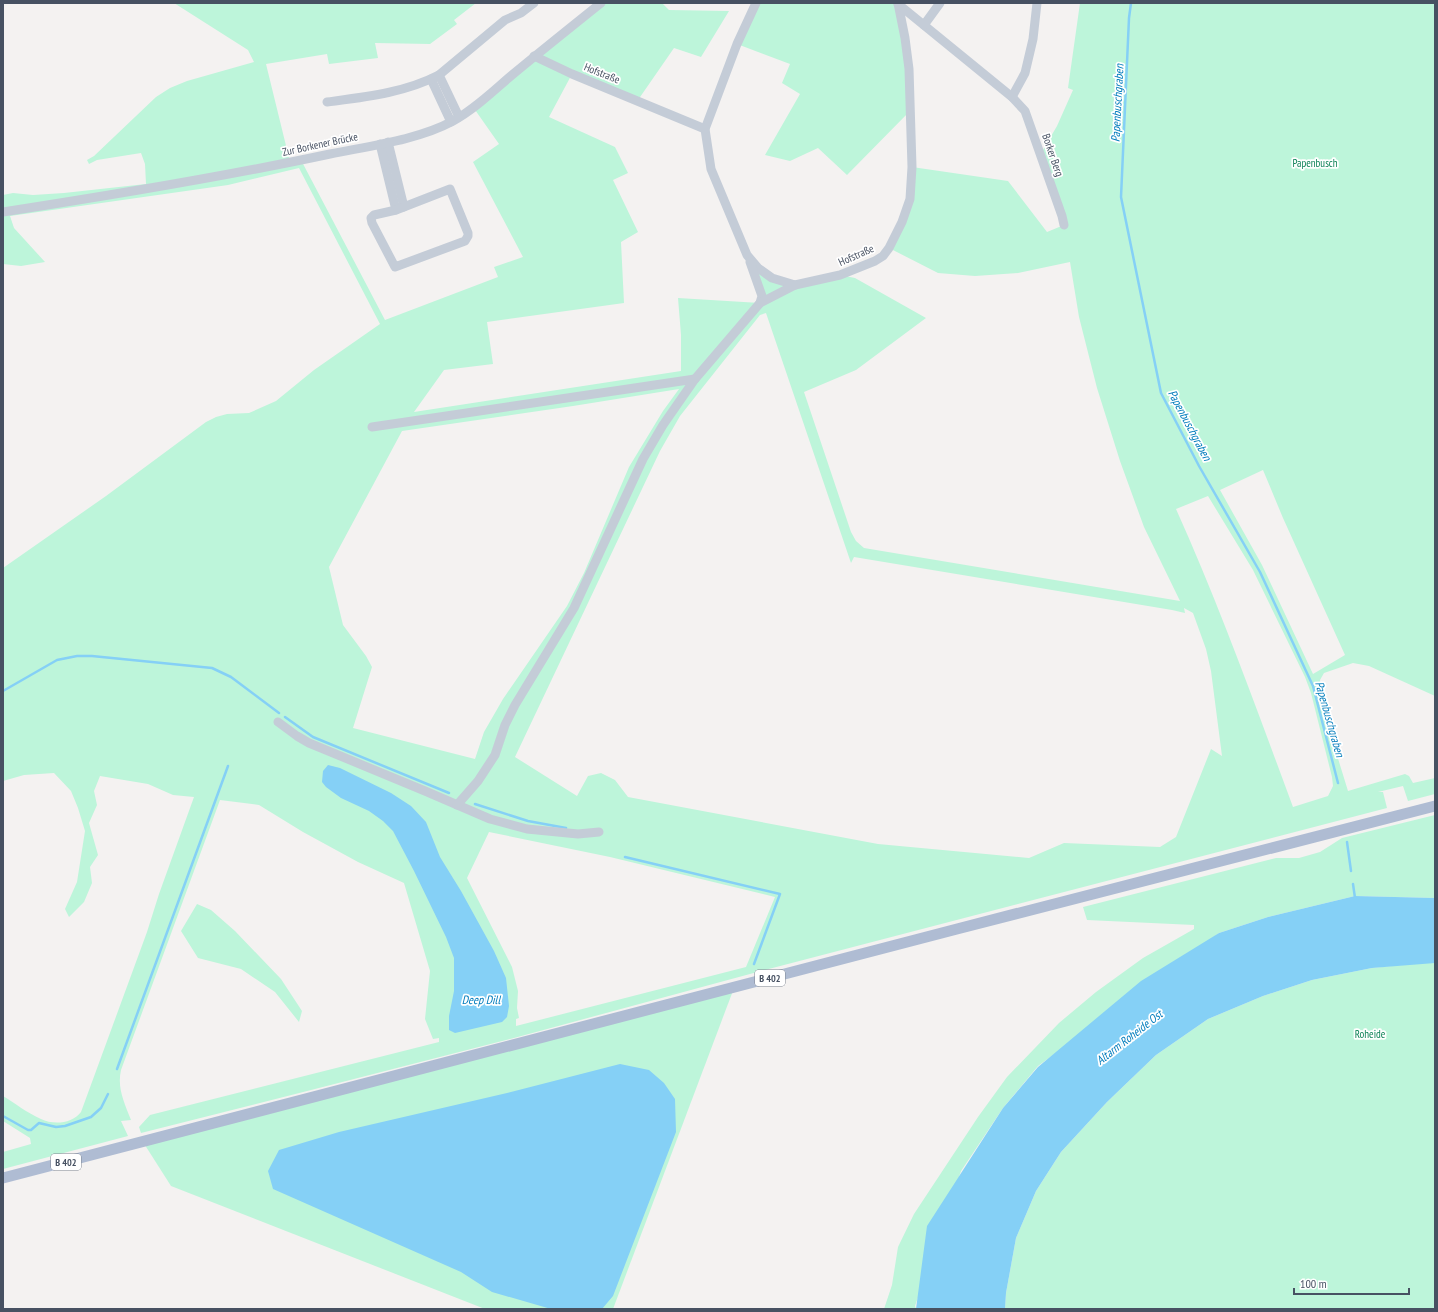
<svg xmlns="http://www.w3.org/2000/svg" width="1438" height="1312" viewBox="0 0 1438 1312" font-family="'PT Sans Narrow',sans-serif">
	<rect width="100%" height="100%" fill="#f4f2f1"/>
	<!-- green -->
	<g fill="#bdf5da" fill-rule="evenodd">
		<path d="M174,3H476L454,20L457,24L430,44L375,43L378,58L329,64L327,54L266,64L290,162L301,160L385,320L498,277L494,267L523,257L473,162L499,144L473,107L601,3H662L669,10L729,11L701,57L674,48L638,100L572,74L549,117L615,147L628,173L613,180L638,232L621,242L624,303L487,322L493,364L444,370L414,412L681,371V335L678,298L760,303L758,268L795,285L840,275L855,278L926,318L856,370L804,392L851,532L856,541L864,548L1180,601L1144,527L1120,461L1097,388L1079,317L1070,262L1018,273L975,276L938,273L889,248L902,222L912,167L1008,181L1047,232L1064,225L1040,155L1057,126L1073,90L1068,88L1080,3H1435V696L1369,666L1353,663L1324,673L1320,680L1321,691L1336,752L1348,791L1405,774L1409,776L1413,783L1435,778V794L1408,801L1403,786L1378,792H1383L1387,808L761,971L514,1038L315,1089L141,1133L139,1127L150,1115L439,1042V1038L433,1039L425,1019L430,971L404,883L358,862L303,832L259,805L220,800L121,1070C117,1088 124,1102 131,1120L121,1121L128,1136L3,1169V1152L31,1144L30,1138L3,1121V1096C15,1103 27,1113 41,1119C53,1125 72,1124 81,1112L147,932L159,894L194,797L173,795L148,784L100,776L94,791L97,805L89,823L98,855L90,867L92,883L84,902L69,917L65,909L77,882L85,831L78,808L71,791L54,773L24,775L3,781V568L106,496L206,422L216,417L227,414L249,413L276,401L314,370L380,324L299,168L228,185L10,216L14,228L45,262L21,266L3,264V195L13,193L33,195L64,193L146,184L145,164L141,153L97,160L89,164L87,160L94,156L156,97L170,88L187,81L254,62L248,50ZM766,313L851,563L854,557L1172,610L1185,613L1184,608L1193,613L1206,649L1211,671L1222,756L1211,749L1176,837L1160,847L1064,843L1029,858L878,844L628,797L615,780L601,773L588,776L577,796L515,757L660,451L680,416L760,315ZM679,389L663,411L629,467L584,573L567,606L503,699L484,732L475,759L353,728L372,667L366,656L343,625L329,567L402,431L573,406ZM1263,470L1283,518L1345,655L1313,674L1262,565L1220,490ZM1208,496L1253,570L1305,677L1311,693L1332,777L1333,786L1328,796L1293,807C1256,707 1220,607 1176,509ZM489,832L610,857L775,897L746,967L516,1026V1019L519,1018L517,1008L518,991L512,967L467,878Z"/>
		<path d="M756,3H898L910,111L847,175L818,148L790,161L765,155L800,94L782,83L790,64L737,44Z"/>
		<path d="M1435,815V898L1355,896L1268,917L1219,933L1038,1066L1003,1108L961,1171L915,1306L916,1309H884L892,1285L898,1247L914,1214L978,1117L1007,1077L1059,1023L1096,992L1143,958L1194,929V925L1087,920L1083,907L1276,858H1299L1320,852L1342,838Z"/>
		<path d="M197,904L211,910L235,931L281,979L302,1011L299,1022L275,992L241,969L198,958L181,931Z"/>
		<path d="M1432,962L1435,963V1309H1005L1006,1293L1016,1238L1036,1191L1061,1152L1107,1102L1156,1055L1208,1019L1263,996L1312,980L1372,968Z"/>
		<path d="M734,988L613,1309H485L171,1186L143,1142Z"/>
	</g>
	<!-- water -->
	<g fill="#85d0f6">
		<path d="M328,765L340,768L391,793L411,806L426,822L440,857L461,891L494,951L506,978L509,1006L507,1017L502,1022L455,1033L449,1030V1016L454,991V958L446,937L414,871L393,831L383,821L369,811L341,798L326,787L322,782L323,771Z"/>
		<path d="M1355,896L1435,898V963L1372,968L1312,980L1263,996L1208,1019L1156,1055L1107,1102L1061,1152L1036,1191L1016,1238L1006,1293L1005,1309H916L927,1226L1003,1108L1038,1067L1141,981L1219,933L1268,917Z"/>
		<path d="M620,1064L649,1070L664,1083L675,1099L676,1132L613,1296L602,1309H551L492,1292L461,1272L273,1189L268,1171L279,1150L339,1132L507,1093Z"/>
	</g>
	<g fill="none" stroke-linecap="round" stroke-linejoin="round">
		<!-- stream -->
		<g stroke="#85d0f6" stroke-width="2.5">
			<path d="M1131,3L1129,18L1121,197L1161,393L1199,466L1260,572L1313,686L1338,783"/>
			<path d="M3,691L57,660L77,656H92L212,668L231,677L279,713"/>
			<path d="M285,717L313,737L449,793"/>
			<path d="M475,804L528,821L566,828"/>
			<path d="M1347,842L1351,871"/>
			<path d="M625,857L780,894L754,964"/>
			<path d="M1353,884L1355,898"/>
			<path d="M117,1069L228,766"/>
			<path d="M3,1116L28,1130H31L39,1123L56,1127L65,1126L91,1117L101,1108L108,1094"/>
		</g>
		<!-- minor -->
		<g stroke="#c4ccd7" stroke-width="9">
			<path d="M756,3L737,44L705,129L711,169L747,255L758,268L772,278L795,285L840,275L875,261L883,256L889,248L902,222L910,199L912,167L909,69L905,38L898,3"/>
			<path d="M898,4L1012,97L1025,111L1062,216L1064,225"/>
			<path d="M924,25L940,3"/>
			<path d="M534,56L572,74L705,129"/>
			<path d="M439,75L459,117"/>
			<path d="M431,79L451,122"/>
			<path d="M1012,97L1025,73L1033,39L1037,3"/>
			<path d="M327,102C365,97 404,93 439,75L505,20L521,13L534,3"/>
			<path d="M388,142L404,207"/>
			<path d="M380,144L396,210"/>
			<path d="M450,189L468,233V236L465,241L395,267L372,223L371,218L374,215L396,210Z"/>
			<path d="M3,212C113,195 222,177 330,154C369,146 418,140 453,121C475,109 493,91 512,75C541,51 571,27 601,3"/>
			<path d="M750,262L762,296L760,303"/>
			<path d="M372,427L695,379"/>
			<path d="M278,722L297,736L309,743L425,791L490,819L527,829L578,834L599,832"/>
			<path d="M457,805L478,781L495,755L505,725L515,705L574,608L643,459L663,425L695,379L760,303L795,285"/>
		</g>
		<!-- major -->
		<path stroke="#afbcd3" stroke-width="11" d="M3,1178L957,929L1435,806"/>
	</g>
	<g text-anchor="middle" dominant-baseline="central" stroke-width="3.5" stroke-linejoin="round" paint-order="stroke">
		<!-- shield labels -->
		<g fill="#fff" stroke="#7e8591" stroke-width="1">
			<rect x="755" y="970" width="30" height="16" rx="3"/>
			<rect x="51" y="1154" width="30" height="16" rx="3"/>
		</g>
		<g font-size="10" font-weight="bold" fill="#475162">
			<text x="770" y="978">B 402</text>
			<text x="66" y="1162">B 402</text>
		</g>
		<!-- street labels -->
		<g font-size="11" fill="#475162" stroke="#fff">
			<text transform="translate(602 73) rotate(22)">Hofstraße</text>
			<text transform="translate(320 144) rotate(-12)">Zur Borkener Brücke</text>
			<text transform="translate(1053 155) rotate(71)">Borker Berg</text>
			<text transform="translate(856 255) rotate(-24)">Hofstraße</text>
		</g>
		<!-- park labels -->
		<g font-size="11" fill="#0d8256" stroke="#fff">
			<text x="1315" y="163">Papenbusch</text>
			<text x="1370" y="1034">Roheide</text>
		</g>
		<!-- water labels -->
		<g font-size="12" font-style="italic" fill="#007cbc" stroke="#fff">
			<text transform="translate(1117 103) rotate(-87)">Papenbuschgraben</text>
			<text transform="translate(1190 425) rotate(62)">Papenbuschgraben</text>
			<text transform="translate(1330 719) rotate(74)">Papenbuschgraben</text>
			<text x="481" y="999">Deep Dill</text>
			<text transform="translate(1129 1037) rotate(-38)">Altarm Roheide Ost</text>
		</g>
	</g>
	<!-- border -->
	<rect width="1438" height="1312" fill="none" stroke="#475162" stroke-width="8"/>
	<!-- scale -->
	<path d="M1294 1288v6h115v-6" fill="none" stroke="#475162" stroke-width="2"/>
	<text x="1300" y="1288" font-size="12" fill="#475162" stroke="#ffffff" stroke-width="3" paint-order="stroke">100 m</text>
</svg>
